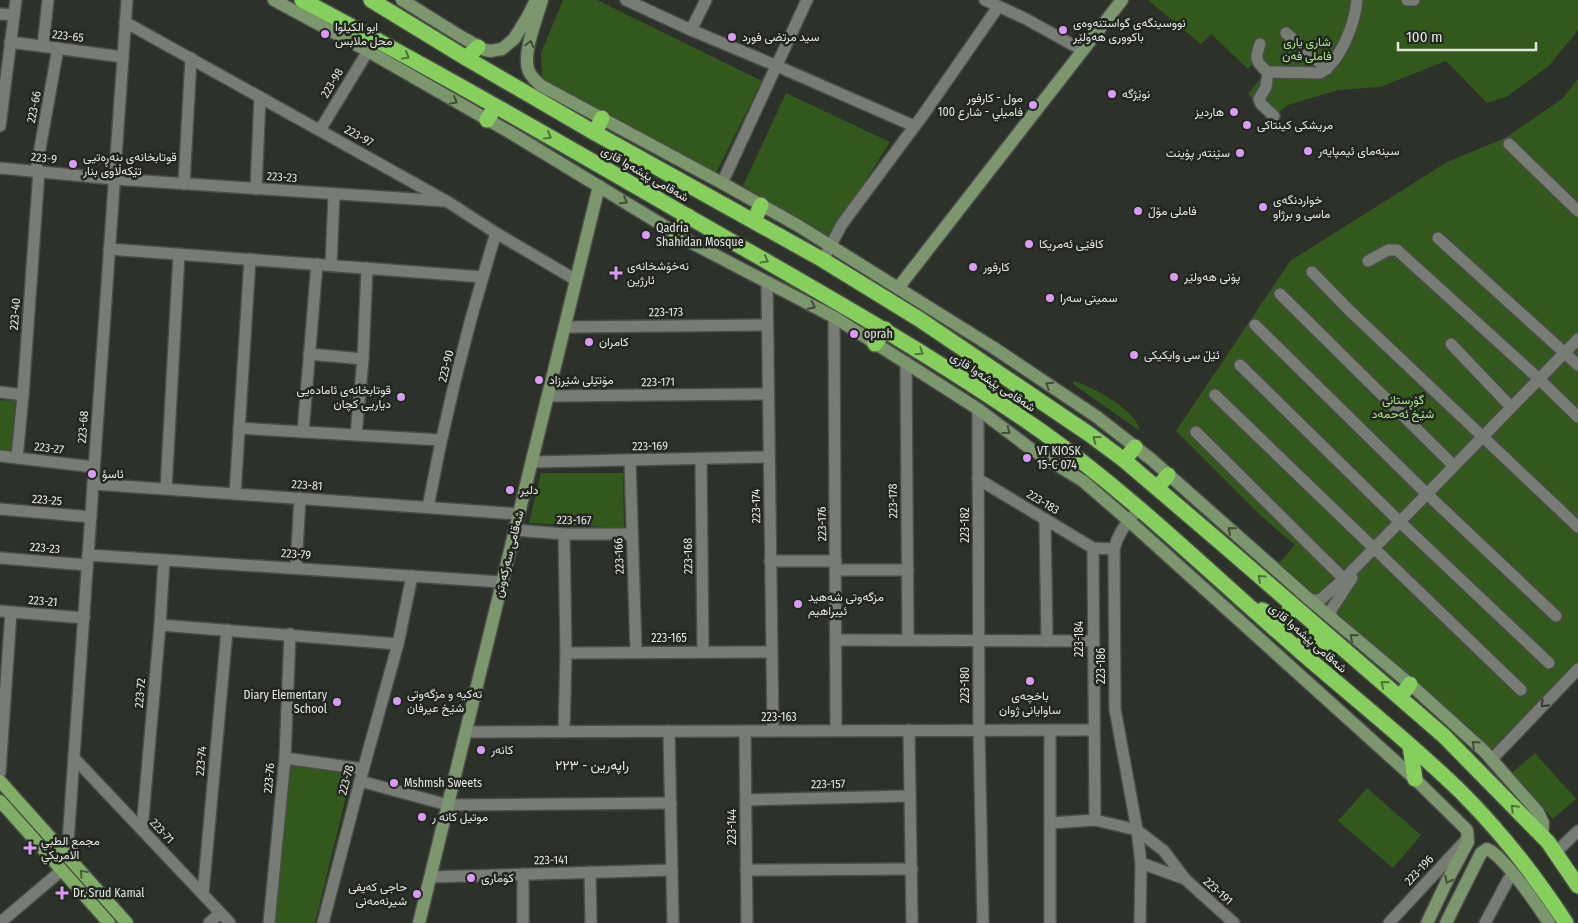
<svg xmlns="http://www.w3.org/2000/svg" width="1578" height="923" viewBox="0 0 1578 923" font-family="'Fira Sans Condensed',Vazirmatn,sans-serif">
	<rect width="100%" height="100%" fill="#2c312a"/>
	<!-- green -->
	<g fill="#32581b">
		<path d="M563,0H597L762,81L715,175L542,78L541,53Z"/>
		<path d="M1148,0H1578V30L1549,66L1506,97L1487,103L1446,61L1380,87L1338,90L1301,101L1288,105L1278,113L1274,119L1248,94L1265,73L1254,62L1248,69L1211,34L1201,44Z"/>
		<path d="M1578,79V663L1492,752L1279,563L1295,545L1261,516L1176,431L1290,261L1447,162L1505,138L1562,99Z"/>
		<path d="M786,93L890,142L829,239L741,190Z"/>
		<path d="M1074,381C1094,387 1136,410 1140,431L1073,384Z"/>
		<path d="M0,400L15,401L12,450L0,449Z"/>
		<path d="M541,473H623L624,528L529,523Z"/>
		<path d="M1535,753L1576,799L1553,819L1512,773Z"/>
		<path d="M287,764L352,772L315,923H271Z"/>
		<path d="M1367,788L1421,835L1393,868L1338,821Z"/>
	</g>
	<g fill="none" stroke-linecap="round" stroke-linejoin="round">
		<defs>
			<g id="street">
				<path d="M626,0L691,30L777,66L914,126"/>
				<path d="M985,0L1026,19L1082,50"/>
				<path d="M1407,0H1414"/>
				<path d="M0,14L14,15"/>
				<path d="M125,22L448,202L496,233L576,280"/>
				<path d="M691,30L706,0"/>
				<path d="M1286,33L1327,69"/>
				<path d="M10,42L123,57"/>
				<path d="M1260,44C1255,58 1255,62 1268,72L1266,87L1259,99L1261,104L1274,116"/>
				<path d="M43,46L48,0"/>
				<path d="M1268,72L1320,73C1341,61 1355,23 1357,0"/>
				<path d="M0,126L16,0"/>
				<path d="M320,130L368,51"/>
				<path d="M1509,144L1578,211"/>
				<path d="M0,168L114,179L444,201"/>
				<path d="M36,171L58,48"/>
				<path d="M722,183L807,0"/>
				<path d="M184,184L191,58"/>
				<path d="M256,189L260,97"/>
				<path d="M1438,238L1578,365"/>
				<path d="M109,249L483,277"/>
				<path d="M823,260L842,224L923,115L998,7"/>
				<path d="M1368,261L1388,250H1397L1539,379L1578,417"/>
				<path d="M331,265L334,195"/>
				<path d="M1312,272L1350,311L1578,527"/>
				<path d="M767,282L773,730"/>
				<path d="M1280,294L1454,466"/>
				<path d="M834,317L836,730"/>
				<path d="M1255,325L1427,494L1556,616"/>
				<path d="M565,327L767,325"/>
				<path d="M1451,344L1511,407"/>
				<path d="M309,354L363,359"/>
				<path d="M906,362L908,640"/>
				<path d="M1240,365L1400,522L1549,663"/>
				<path d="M0,392L23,395"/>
				<path d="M1215,395L1521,690"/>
				<path d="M548,396L768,394"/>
				<path d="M978,409L979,730L983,923"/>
				<path d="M239,428L441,440"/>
				<path d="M303,432L317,264"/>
				<path d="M1196,432L1344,579"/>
				<path d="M356,435L363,359L367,268"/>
				<path d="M0,456L94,467"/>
				<path d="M17,458L23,395L39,171"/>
				<path d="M701,459L703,652"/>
				<path d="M630,460L636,651"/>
				<path d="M532,462L769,457"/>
				<path d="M978,479L1093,548L1114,549"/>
				<path d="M93,484L519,514"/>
				<path d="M166,489L179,254"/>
				<path d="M235,494L250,259"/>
				<path d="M428,507C445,415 468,323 496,233"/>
				<path d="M0,509L91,517"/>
				<path d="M1139,509C1127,521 1118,533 1114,549L1115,709L1137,830L1141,863L1140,923"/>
				<path d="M1045,519L1047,641"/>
				<path d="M515,530L564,534H632"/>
				<path d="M564,534L566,653L564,731"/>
				<path d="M1093,548L1095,820"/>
				<path d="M88,555L502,582"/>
				<path d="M0,558L87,565"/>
				<path d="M770,561H836"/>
				<path d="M296,568L300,498"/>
				<path d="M836,570H908"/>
				<path d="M1310,600H1320L1344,579L1578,339"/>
				<path d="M0,611L84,618"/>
				<path d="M1331,618V610L1352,578"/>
				<path d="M160,625L398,644"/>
				<path d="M837,640L1093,641"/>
				<path d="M566,653L772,652"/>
				<path d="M909,730L912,923"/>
				<path d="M669,731L673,923"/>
				<path d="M745,731L747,923"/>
				<path d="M466,732L1093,730"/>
				<path d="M74,758L230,923"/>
				<path d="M285,758L363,769"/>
				<path d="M1492,759L1578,669"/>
				<path d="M0,772L11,612"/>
				<path d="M360,781L448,805L671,803"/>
				<path d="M746,800L910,796"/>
				<path d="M1050,823L1095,820L1137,830L1164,851L1185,879L1234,923"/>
				<path d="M142,829L160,625L164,560"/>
				<path d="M1555,853L1578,831"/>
				<path d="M67,856L127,0"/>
				<path d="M1141,863L1185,879"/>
				<path d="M746,870L912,869"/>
				<path d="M590,872L591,923"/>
				<path d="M523,874V923"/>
				<path d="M430,877L672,870"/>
				<path d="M203,894L227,630"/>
				<path d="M2,921L62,870"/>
				<path d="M209,923L220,913"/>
				<path d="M269,923L285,758L290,634"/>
				<path d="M323,923L360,781L398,644L412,576"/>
				<path d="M1050,923V730"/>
				<path d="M1389,923L1466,840"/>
				<path d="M1485,923L1508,880L1514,875"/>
			</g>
			<g id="secondary">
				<path d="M274,0L368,51L511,133L692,243L834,317L978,409L1031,449L1083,481L1128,520L1415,779L1467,830L1468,842L1448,879L1427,923"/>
				<path d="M402,0L460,36L485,50L490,51L502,49L514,39L527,18L535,2"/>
				<path d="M542,0C537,18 523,51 528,69C530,76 535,80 540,85L722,183L797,225L994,348L1097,417L1152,460L1310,600L1410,684L1484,751L1538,812L1543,823L1542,837"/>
				<path d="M898,288L1122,0"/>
				<path d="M419,923L599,186"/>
				<path d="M1446,923L1481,853L1487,849C1504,856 1538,906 1549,923"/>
			</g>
			<g id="primary">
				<path d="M0,781L127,923"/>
				<path d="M0,801L109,923"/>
			</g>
			<g id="highway">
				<path d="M302,0C435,70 566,146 696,221C813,288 931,354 1041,431C1134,497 1215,578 1301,652C1355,699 1411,743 1462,793C1501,832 1536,877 1566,923"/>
				<path d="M371,0L466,58L595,133L823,260L919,319L1089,434L1124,460L1227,548L1444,736L1548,842L1578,886"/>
				<path d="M466,58L478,47"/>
				<path d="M487,120L495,107"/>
				<path d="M595,133L602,118"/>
				<path d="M754,221L761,205"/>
				<path d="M677,234L688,216"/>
				<path d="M875,344L885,329"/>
				<path d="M1124,460L1135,447"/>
				<path d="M1157,488L1168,475"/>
				<path d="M1262,610L1281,619C1289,617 1290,612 1290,604"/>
				<path d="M1302,653C1303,629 1317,637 1331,645"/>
				<path d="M1400,697L1410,684"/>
				<path d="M1410,746L1415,779"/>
			</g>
		</defs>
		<!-- street casing -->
		<use href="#street" stroke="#4a4e48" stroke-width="14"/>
		<!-- secondary casing -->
		<use href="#secondary" stroke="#4a4e48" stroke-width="15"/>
		<!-- primary casing -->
		<use href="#primary" stroke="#4a4e48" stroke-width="15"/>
		<!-- highway casing -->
		<use href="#highway" stroke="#4a4e48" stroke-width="18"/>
		<!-- street -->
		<use href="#street" stroke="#777d74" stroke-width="11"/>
		<!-- secondary -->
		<use href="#secondary" stroke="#7c966d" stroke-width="12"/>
		<!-- primary -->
		<use href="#primary" stroke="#80ae66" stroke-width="12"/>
		<!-- highway -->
		<use href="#highway" stroke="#86cf5c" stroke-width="15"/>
	</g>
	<!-- one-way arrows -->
	<defs><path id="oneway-chevron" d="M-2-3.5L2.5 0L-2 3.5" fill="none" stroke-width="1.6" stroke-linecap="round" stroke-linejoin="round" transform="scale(1.25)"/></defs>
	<g stroke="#424e3b">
		<use href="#oneway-chevron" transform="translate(530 44) rotate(-75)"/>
		<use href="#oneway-chevron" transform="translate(454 101) rotate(29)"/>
		<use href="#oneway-chevron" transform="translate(624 201) rotate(31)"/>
		<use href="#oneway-chevron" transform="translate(812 306) rotate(28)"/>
		<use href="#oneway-chevron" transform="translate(1049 385) rotate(-147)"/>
		<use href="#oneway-chevron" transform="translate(1007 431) rotate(37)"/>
		<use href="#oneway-chevron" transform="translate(1231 530) rotate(-139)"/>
		<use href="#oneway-chevron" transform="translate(1353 637) rotate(-140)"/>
		<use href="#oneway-chevron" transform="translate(1475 744) rotate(-138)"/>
		<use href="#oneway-chevron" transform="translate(1448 880) rotate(117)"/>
	</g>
	<g stroke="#4f733b">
		<use href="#oneway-chevron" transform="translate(406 56) rotate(29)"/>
		<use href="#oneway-chevron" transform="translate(548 136) rotate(29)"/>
		<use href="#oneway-chevron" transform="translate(765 260) rotate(30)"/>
		<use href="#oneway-chevron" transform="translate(920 352) rotate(33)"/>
		<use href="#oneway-chevron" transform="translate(1096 439) rotate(-143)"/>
		<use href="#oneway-chevron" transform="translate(1261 578) rotate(-138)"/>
		<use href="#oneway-chevron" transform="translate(1384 684) rotate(-140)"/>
		<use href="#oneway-chevron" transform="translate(1514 808) rotate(-134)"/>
	</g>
	<use stroke="#373c35" href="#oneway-chevron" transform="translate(1544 704) rotate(134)"/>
	<use stroke="#485d3c" href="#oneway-chevron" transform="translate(83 873) rotate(-132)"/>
	<!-- markers -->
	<g fill="#da9af6" stroke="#222720" stroke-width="2">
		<circle cx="1063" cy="30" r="5"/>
		<circle cx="325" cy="34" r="5"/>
		<circle cx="732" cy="37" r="5"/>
		<circle cx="1112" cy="94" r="5"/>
		<circle cx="1033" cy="105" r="5"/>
		<circle cx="1234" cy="112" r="5"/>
		<circle cx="1247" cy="125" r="5"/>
		<circle cx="1308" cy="151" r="5"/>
		<circle cx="1240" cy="153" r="5"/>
		<circle cx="73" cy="164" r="5"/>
		<circle cx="1263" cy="207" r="5"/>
		<circle cx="1138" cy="211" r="5"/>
		<circle cx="646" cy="235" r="5"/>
		<circle cx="1029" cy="244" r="5"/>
		<circle cx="973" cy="267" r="5"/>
		<path d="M613.5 265.5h5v5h5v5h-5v5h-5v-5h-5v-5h5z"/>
		<circle cx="1174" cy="277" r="5"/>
		<circle cx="1050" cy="298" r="5"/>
		<circle cx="854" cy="334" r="5"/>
		<circle cx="589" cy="342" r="5"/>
		<circle cx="1134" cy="355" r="5"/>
		<circle cx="539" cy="380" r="5"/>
		<circle cx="401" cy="397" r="5"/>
		<circle cx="1027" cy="458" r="5"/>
		<circle cx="92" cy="474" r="5"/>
		<circle cx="510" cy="490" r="5"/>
		<circle cx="798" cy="604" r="5"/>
		<circle cx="1030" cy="681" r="5"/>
		<circle cx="397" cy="701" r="5"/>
		<circle cx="337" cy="702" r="5"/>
		<circle cx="481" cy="750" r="5"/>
		<circle cx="394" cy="783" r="5"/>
		<circle cx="422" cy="817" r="5"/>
		<path d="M27.5 840.5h5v5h5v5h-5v5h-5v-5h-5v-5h5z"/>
		<circle cx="471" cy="878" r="5"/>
		<path d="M59.5 885.5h5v5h5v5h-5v5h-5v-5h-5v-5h5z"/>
		<circle cx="417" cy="894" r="5"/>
	</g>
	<g text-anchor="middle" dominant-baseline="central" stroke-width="5" stroke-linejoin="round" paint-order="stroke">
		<!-- poi labels -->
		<g font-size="12" fill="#e2e5e0" stroke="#222720" text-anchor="start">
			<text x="1073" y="23">نووسینگەی گواستنەوەی<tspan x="1073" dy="14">باکووری هەولێر</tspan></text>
			<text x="335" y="27">ابو الكيلوا<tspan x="335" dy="14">محل ملابس</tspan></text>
			<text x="742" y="37">سيد مرتضى فورد</text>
			<text x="1122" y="94">نوێژگە</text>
			<text x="1023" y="98" text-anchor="end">مول - كارفور<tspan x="1023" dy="14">فاميلي - شارع 100</tspan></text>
			<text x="1224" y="112" text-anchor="end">هاردیز</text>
			<text x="1257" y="125">مریشکی کینتاکی</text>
			<text x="1318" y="151">سینەمای ئیمپایەر</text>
			<text x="1230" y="153" text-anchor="end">سێنتەر پۆینت</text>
			<text x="83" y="157">قوتابخانەی بنەڕەتیی<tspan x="83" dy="14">تێکەڵاوی بنار</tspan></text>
			<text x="1273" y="200">خواردنگەی<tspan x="1273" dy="14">ماسی و برژاو</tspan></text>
			<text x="1148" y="211">فاملی مۆڵ</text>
			<text x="656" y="228">Qadria<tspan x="656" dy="14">Shahidan Mosque</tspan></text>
			<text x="1039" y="244">کافێی ئەمریکا</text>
			<text x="627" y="266">نەخۆشخانەی<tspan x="627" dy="14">ئارژین</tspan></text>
			<text x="983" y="267">کارفور</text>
			<text x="1184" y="277">پۆنی هەولێر</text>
			<text x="1060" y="298">سمیتی سەرا</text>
			<text x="864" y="334">oprah</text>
			<text x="599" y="342">كامران</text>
			<text x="1144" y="355">ئێڵ سی وایکیکی</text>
			<text x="549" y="380">مۆتێلی شێرزاد</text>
			<text x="391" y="390" text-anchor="end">قوتابخانەی ئامادەیی<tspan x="391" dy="14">دیاریی کچان</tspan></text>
			<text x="1037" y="451">VT KIOSK<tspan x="1037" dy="14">15-C 074</tspan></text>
			<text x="102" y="474">ئاسؤ</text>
			<text x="520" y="490">دلير</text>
			<text x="808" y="597">مزگەوتی شەهید<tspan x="808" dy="14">ئیبراهیم</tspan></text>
			<text x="407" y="694">تەکیە و مزگەوتی<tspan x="407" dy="14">شێخ عیرفان</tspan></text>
			<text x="327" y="695" text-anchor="end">Diary Elementary<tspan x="327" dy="14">School</tspan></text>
			<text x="1030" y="696" text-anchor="middle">باخچەی<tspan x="1030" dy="14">ساوایانی ژوان</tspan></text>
			<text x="491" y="750">کانەر</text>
			<text x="404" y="783">Mshmsh Sweets</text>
			<text x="432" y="817">موتيل كانه ر</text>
			<text x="41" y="841">مجمع الطبي<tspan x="41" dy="14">الامريكي</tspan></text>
			<text x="481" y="878">كۆماری</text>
			<text x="407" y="887" text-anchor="end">حاجی کەیفی<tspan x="407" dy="14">شیرنەمەنی</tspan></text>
			<text x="73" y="893">Dr. Srud Kamal</text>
		</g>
		<!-- street labels -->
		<g font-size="12" fill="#e2e5e0" stroke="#222720">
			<text transform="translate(68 36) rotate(7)">223-65</text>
			<text transform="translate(332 83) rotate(-59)">223-98</text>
			<text transform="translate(34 107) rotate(-79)">223-66</text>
			<text transform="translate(359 136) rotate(29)">223-97</text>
			<text transform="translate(44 158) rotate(6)">223-9</text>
			<text transform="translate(645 174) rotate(30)">شەقامی پێشەوا قازی</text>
			<text transform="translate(282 177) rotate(4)">223-23</text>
			<text transform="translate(666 312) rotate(-1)">223-173</text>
			<text transform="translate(15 314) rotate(-86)">223-40</text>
			<text transform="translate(446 366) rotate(-76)">223-90</text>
			<text transform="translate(658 382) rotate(-1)">223-171</text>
			<text transform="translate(993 382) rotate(33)">شەقامی پێشەوا قازی</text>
			<text transform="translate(83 427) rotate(-86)">223-68</text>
			<text transform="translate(650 446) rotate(-1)">223-169</text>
			<text transform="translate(49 448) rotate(7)">223-27</text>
			<text transform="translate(307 485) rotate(4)">223-81</text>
			<text transform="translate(47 500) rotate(5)">223-25</text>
			<text transform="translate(893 501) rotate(-91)">223-178</text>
			<text transform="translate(1043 502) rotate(31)">223-183</text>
			<text transform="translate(756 506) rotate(-91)">223-174</text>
			<text transform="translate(574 520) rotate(1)">223-167</text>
			<text transform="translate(822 524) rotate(-91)">223-176</text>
			<text transform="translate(965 525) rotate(-90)">223-182</text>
			<text transform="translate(45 548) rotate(5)">223-23</text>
			<text transform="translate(296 554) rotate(4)">223-79</text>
			<text transform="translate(509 554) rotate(-76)">شەقامی سەرکەوتن</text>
			<text transform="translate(619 556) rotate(-92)">223-166</text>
			<text transform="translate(688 556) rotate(-91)">223-168</text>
			<text transform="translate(43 601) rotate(5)">223-21</text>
			<text x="669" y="638">223-165</text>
			<text transform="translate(1308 638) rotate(41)">شەقامی پێشەوا قازی</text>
			<text transform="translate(1079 639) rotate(-90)">223-184</text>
			<text transform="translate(1101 666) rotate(-90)">223-186</text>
			<text transform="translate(965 685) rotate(-90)">223-180</text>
			<text transform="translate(140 693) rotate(-85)">223-72</text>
			<text x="779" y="717">223-163</text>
			<text transform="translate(201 761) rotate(-85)">223-74</text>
			<text transform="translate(269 778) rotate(-85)">223-76</text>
			<text transform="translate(346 780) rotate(-75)">223-78</text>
			<text transform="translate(828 784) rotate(-1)">223-157</text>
			<text transform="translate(732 827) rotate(-90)">223-144</text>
			<text transform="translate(162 831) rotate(47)">223-71</text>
			<text transform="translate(551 860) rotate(-1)">223-141</text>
			<text transform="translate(1419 870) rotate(-47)">223-196</text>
			<text transform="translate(1218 891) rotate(42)">223-191</text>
		</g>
		<!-- park labels -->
		<g font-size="12" fill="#aae988" stroke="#222720">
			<text x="1307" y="42">شاری یاری<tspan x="1307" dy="14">فاملی فەن</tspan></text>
			<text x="1403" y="400">گۆڕستانی<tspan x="1403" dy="14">شێخ ئەحمەد</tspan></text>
		</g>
		<!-- neighbourhood labels -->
		<g font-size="14" fill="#e2e5e0" stroke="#222720">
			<text x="592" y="765">راپەرین - ٢٢٣</text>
		</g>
	</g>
	<!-- scale -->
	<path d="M1398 42v8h138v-8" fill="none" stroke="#e2e5e0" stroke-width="2.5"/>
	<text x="1406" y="42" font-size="15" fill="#e2e5e0" stroke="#222720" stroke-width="4" paint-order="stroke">100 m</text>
</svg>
